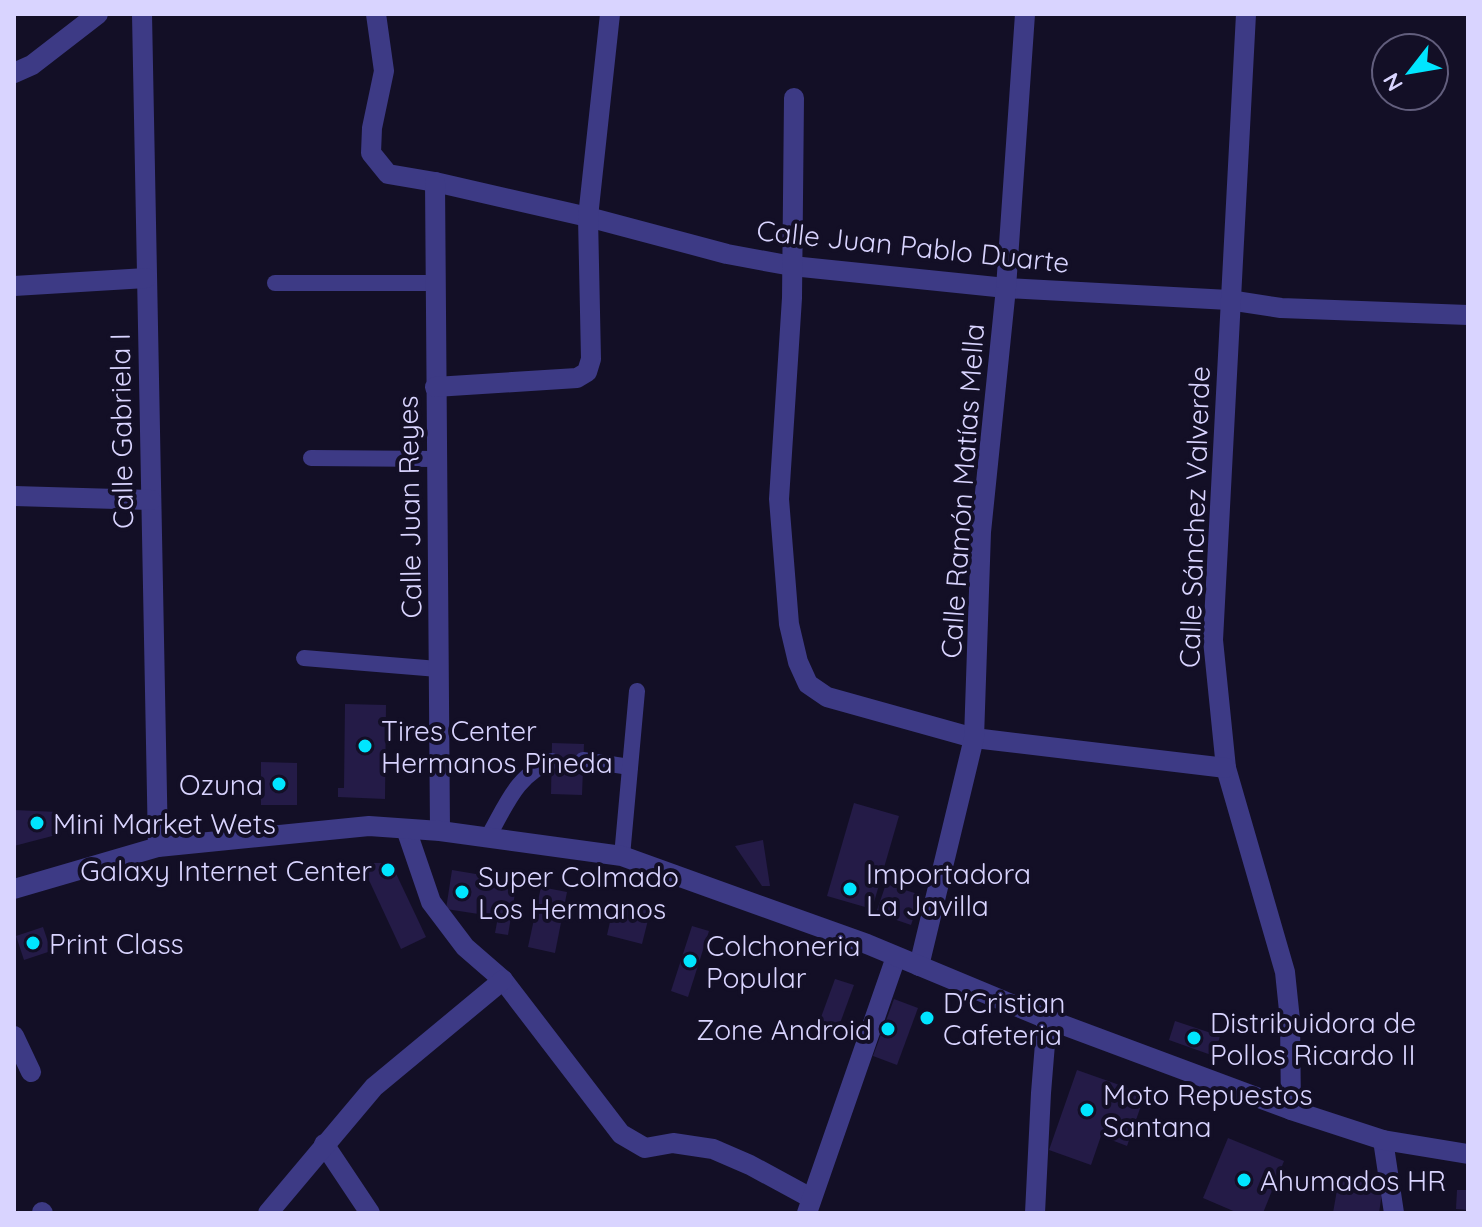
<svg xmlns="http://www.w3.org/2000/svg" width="1482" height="1227" viewBox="0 0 1482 1227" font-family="Quicksand,sans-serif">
	<rect width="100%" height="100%" fill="#130f26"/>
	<!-- building -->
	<g fill="#241b47">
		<path d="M345,704L386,705L385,799L338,797V788H344Z"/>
		<path d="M552,743L584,744L582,795L551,794Z"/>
		<path d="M261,762L297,763V805H261Z"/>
		<path d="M854,803L899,816L872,909L827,896Z"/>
		<path d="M14,810L58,812L60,834L14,846Z"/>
		<path d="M763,840L770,886H762L735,846Z"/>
		<path d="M361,863H391L426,937L401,949Z"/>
		<path d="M452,870L517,881L508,935L495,933L498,917L446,909Z"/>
		<path d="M886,884L921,895L911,925L876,913Z"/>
		<path d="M541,887L567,892L555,953L528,947Z"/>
		<path d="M615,900L651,908L642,944L607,935Z"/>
		<path d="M692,926L709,931L688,997L671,991Z"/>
		<path d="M43,927L51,951L24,960L16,936Z"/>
		<path d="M835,979L854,985L835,1037L816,1031Z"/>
		<path d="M894,999L918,1008L897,1065L873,1056Z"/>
		<path d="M1175,1021L1220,1036L1214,1056L1169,1040Z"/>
		<path d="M1077,1070L1145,1094L1127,1146L1101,1136L1091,1165L1049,1150Z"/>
		<path d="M1228,1138L1284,1161L1263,1213H1238L1203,1198Z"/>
		<path d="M1339,1178L1369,1183L1382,1193L1379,1213H1333Z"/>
		<path d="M1457,1190H1468V1210L1456,1209Z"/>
	</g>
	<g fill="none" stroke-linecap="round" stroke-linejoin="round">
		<!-- service -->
		<g stroke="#3d3a85" stroke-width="16">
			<path d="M275,283H436"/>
			<path d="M311,458L436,459"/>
			<path d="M304,658L438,669"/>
			<path d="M583,760L630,767"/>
			<path d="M488,837C506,806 516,775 552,761"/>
			<path d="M622,856L637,691"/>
		</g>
		<!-- minor -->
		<g stroke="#3d3a85" stroke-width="20">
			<path d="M142,14L158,847"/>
			<path d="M376,14L384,71L372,128L371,153L388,174L435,182L588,217L727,254L792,266L1006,288L1229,300L1281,308L1468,315"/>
			<path d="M1246,14L1213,640L1226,768L1285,972L1290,1020L1291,1110"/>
			<path d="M14,73L32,65L98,14"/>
			<path d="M794,98L792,298L779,499L789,624L798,662L808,684L827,697L974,738L1226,768"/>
			<path d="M435,182L440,831"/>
			<path d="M14,286L146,278"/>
			<path d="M435,387L577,378L587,372L591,359L588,217L610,14"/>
			<path d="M14,496L151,500"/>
			<path d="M406,829L431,902L465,947L503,980L621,1134L645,1148L673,1143L713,1149L750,1165L811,1198"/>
			<path d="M919,966L974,738L981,532L1006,288L1025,14"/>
			<path d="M14,1036L31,1072"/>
			<path d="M1383,1140L1394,1213"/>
			<path d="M324,1144L370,1213"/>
			<path d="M42,1212L43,1213"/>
			<path d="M268,1213L374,1087L503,980"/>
			<path d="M807,1213L896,957"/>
			<path d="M1035,1213L1041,1093L1047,1019"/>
		</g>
		<!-- tertiary -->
		<path stroke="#3d3a85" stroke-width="20" d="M14,889L158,847L369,826L440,831L622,856L867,944L1047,1019L1291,1110L1383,1140L1468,1154"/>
	</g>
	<!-- markers -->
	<g fill="#00e5ff" stroke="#130f26" stroke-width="3">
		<circle cx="365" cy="746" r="8"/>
		<circle cx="279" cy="784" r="8"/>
		<circle cx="37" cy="823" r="8"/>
		<circle cx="388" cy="870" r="8"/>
		<circle cx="850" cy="889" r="8"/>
		<circle cx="462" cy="892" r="8"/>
		<circle cx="33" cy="943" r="8"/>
		<circle cx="690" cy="961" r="8"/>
		<circle cx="927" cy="1018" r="8"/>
		<circle cx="888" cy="1029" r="8"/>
		<circle cx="1194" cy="1038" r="8"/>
		<circle cx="1087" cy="1110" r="8"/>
		<circle cx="1244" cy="1180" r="8"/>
	</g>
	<g text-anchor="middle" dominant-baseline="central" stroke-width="8" stroke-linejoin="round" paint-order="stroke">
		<!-- street labels -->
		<g font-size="28" fill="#d9d4ff" stroke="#130f26">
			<text transform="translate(913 246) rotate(6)">Calle Juan Pablo Duarte</text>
			<text transform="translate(121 431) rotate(-91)">Calle Gabriela I</text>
			<text transform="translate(962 491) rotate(-86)">Calle Ramón Matías Mella</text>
			<text transform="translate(409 507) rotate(-91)">Calle Juan Reyes</text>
			<text transform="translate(1194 517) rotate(-88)">Calle Sánchez Valverde</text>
		</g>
		<!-- poi labels -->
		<g font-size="28" fill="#d9d4ff" stroke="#130f26" text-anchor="start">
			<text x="381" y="730">Tires Center<tspan x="381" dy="32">Hermanos Pineda</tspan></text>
			<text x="263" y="784" text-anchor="end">Ozuna</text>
			<text x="53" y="823">Mini Market Wets</text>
			<text x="372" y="870" text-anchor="end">Galaxy Internet Center</text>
			<text x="866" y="873">Importadora<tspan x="866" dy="32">La Javilla</tspan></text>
			<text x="478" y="876">Super Colmado<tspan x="478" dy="32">Los Hermanos</tspan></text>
			<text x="49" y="943">Print Class</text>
			<text x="706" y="945">Colchoneria<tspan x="706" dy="32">Popular</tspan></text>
			<text x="943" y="1002">D'Cristian<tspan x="943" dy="32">Cafeteria</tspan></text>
			<text x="1210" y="1022">Distribuidora de<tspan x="1210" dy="32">Pollos Ricardo II</tspan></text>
			<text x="872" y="1029" text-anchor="end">Zone Android</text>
			<text x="1103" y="1094">Moto Repuestos<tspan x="1103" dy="32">Santana</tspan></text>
			<text x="1260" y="1180">Ahumados HR</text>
		</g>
	</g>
	<!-- border -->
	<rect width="1482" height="1227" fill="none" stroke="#d9d4ff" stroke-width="32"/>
	<!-- north arrow -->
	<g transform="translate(1410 72) rotate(239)"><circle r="38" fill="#130f26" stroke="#625e7d" stroke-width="2"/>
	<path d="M0-6L14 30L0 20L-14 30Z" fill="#00e5ff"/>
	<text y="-12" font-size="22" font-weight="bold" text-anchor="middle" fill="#d9d4ff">N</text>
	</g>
</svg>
